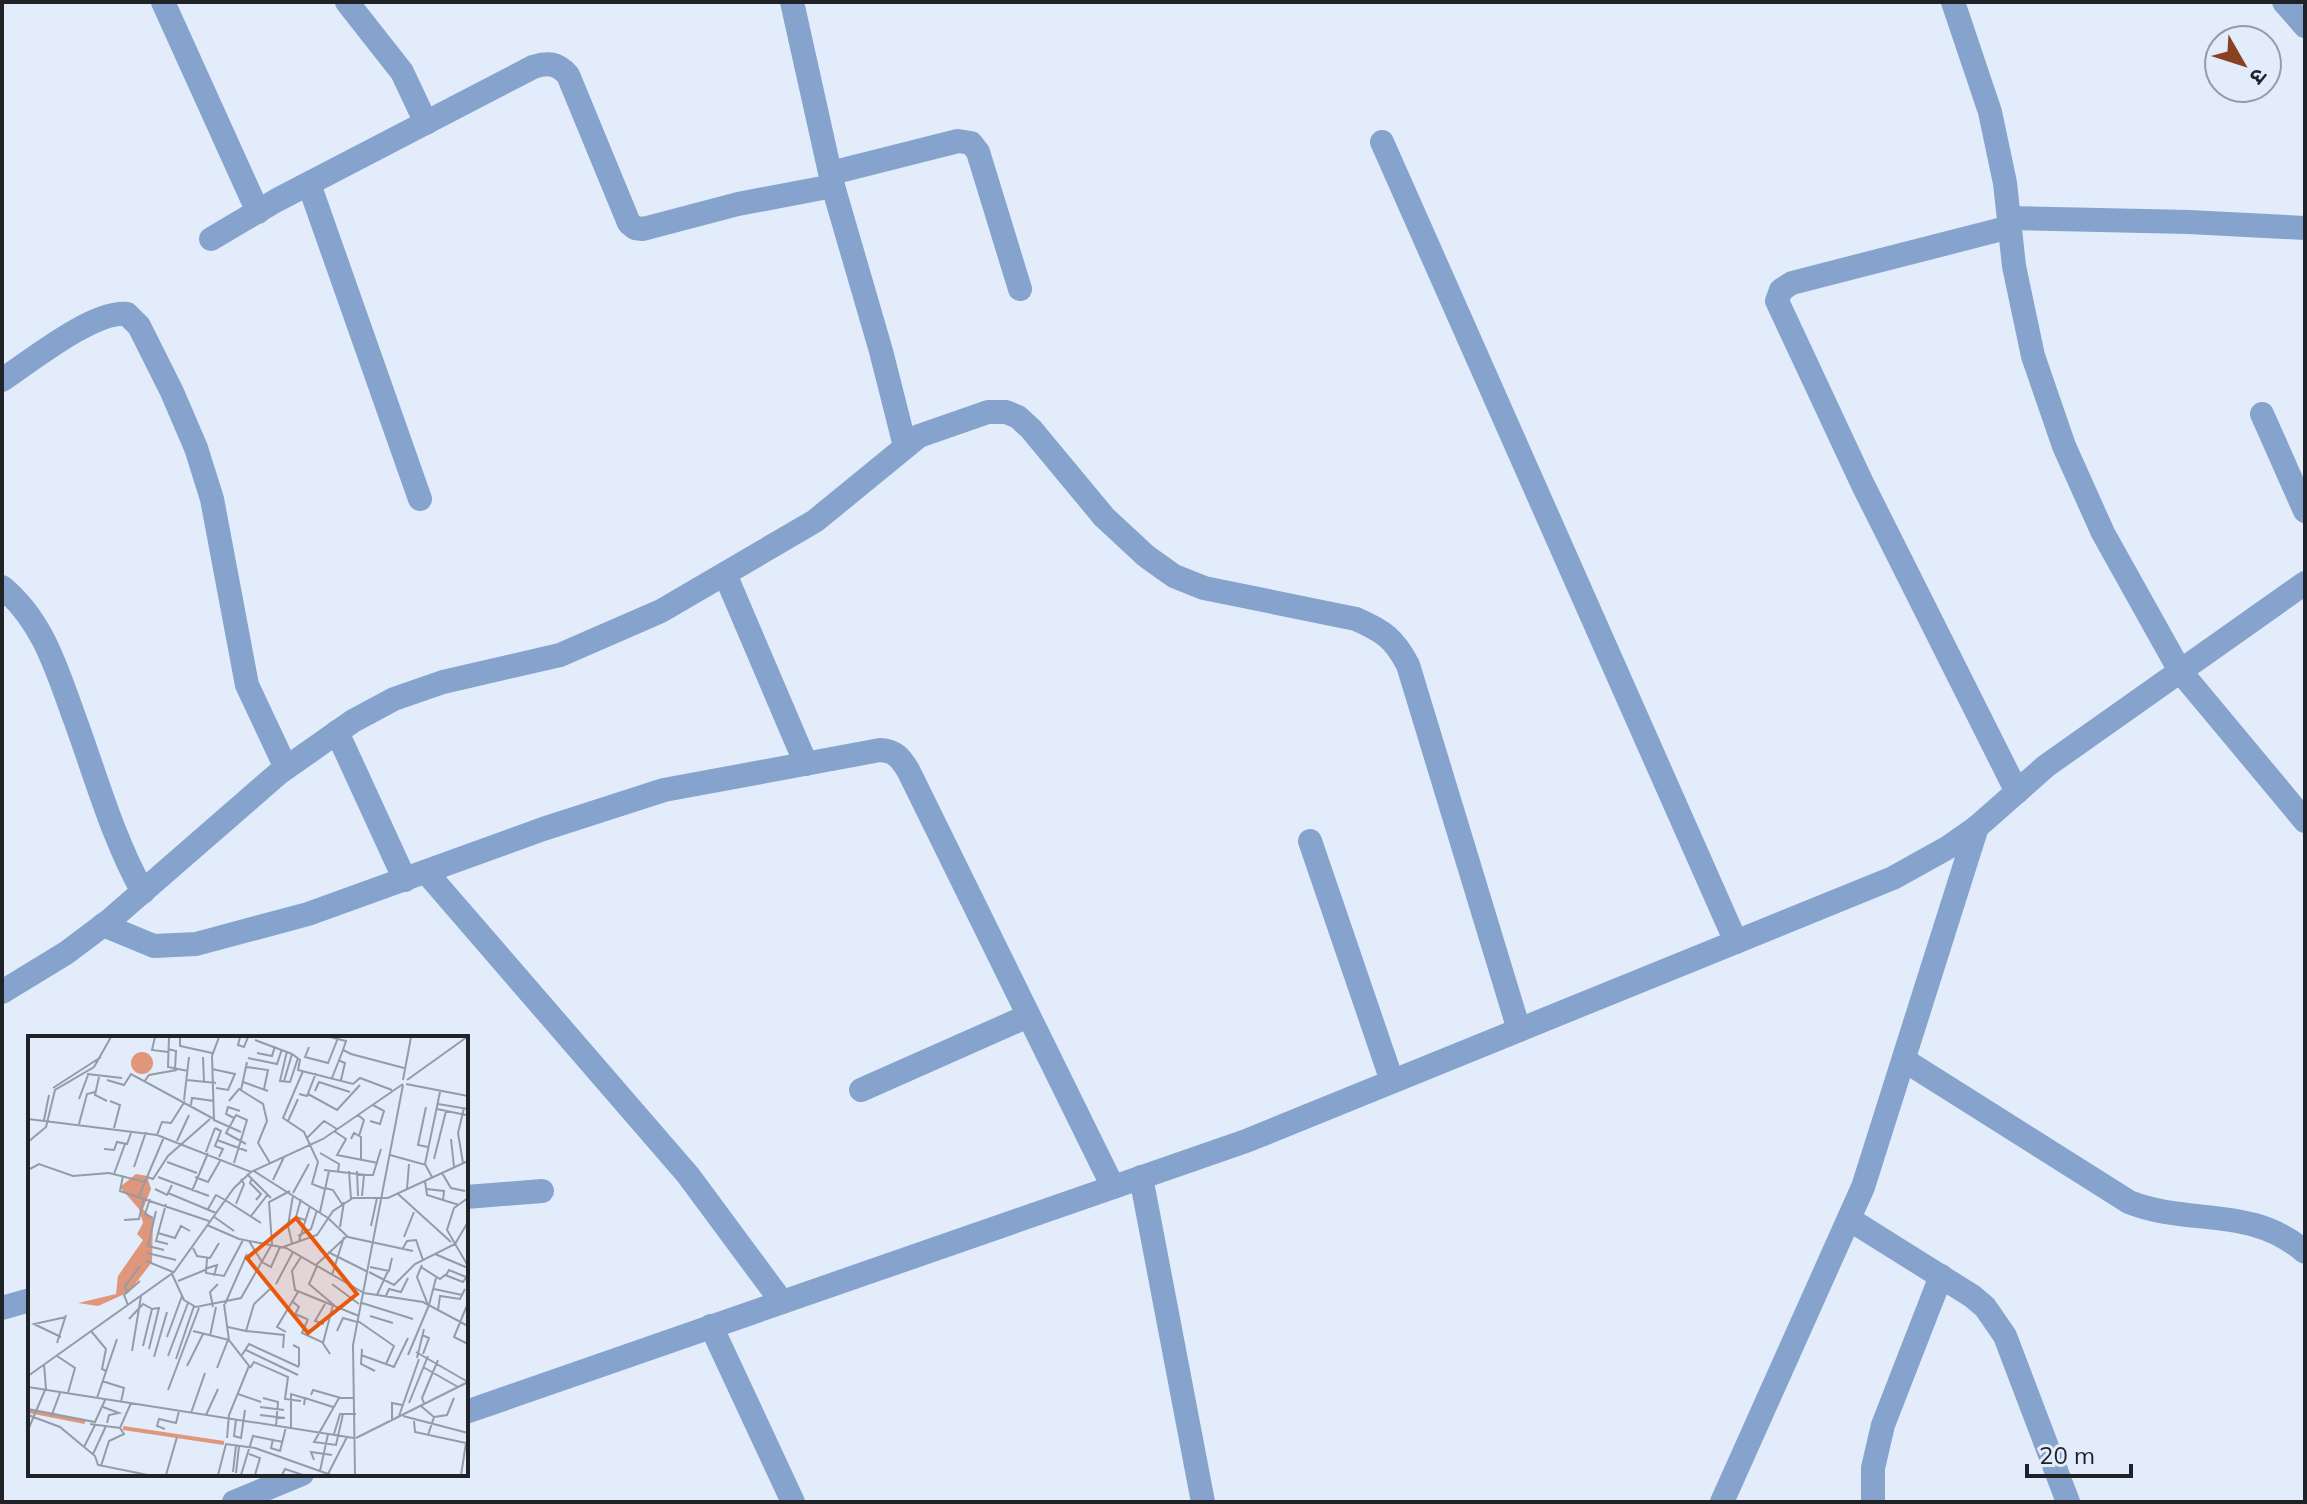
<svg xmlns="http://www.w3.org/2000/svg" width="2307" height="1504" viewBox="0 0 2307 1504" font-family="Mulish,'Noto Sans Devanagari',sans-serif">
	<rect width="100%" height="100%" fill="#e2ecfb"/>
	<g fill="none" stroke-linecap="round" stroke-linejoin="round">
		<!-- minor -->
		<g stroke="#85a3cd" stroke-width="24">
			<path d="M163,2L258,212"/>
			<path d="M347,2L402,72L426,123"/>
			<path d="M792,2L833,186L881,351L905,446"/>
			<path d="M1953,2L1990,112L2005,183L2014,266L2033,356L2064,446L2103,533L2180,671L2305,821"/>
			<path d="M2284,2L2305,26"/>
			<path d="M1382,142L1736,942"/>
			<path d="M831,173L958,141L971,143L978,152L1020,289"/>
			<path d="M309,184L420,499"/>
			<path d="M2009,218L2189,222L2305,228"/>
			<path d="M2010,227L1792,283L1781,290L1777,301L1863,485L2017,792"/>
			<path d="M211,239L277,200L533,67C548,62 557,63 568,75L629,223L635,228L643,229L738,204L833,186"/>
			<path d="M2,380C31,361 94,310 127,314L139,326L172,392L196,448L212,499L247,685L286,768"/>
			<path d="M2262,414L2305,511"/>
			<path d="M725,574L806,764"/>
			<path d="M2,587C42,620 56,667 73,714C95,773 112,837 143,892"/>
			<path d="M337,732L405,880"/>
			<path d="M1310,841L1392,1081"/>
			<path d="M426,872L688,1175L782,1302"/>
			<path d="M103,925L154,946L196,944L308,914L543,829L664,790L880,750C895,751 900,757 908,770L1113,1187"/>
			<path d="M2,992L66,953L110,920L279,773L353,721L394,699L443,682L560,655L661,611L815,521L919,436L988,412H1006L1018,417L1031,429L1104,517L1146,556L1174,576L1204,588L1356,619C1383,631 1394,638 1408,665L1519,1030"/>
			<path d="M1904,1060L2129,1202C2189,1226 2251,1205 2305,1252"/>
			<path d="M861,1090L1028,1016"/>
			<path d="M1141,1177L1203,1502"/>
			<path d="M466,1197L542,1191"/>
			<path d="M1849,1219L1972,1296L1985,1307L2005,1336L2068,1502"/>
			<path d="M2,1308L30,1300"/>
			<path d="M711,1326L793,1502"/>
			<path d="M466,1412L1246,1141L1893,878L1947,848L1977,827L2046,766L2305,583"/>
			<path d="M234,1502L302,1474"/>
			<path d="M1722,1502L1863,1187L1977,827"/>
			<path d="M1873,1502V1468L1883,1425L1941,1276"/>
		</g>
	</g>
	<!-- overview -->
	<g transform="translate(28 1036)">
		<rect width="440" height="440" fill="#e2ecfb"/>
		<path d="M103 27a11 11 0 1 1 22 0a11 11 0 1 1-22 0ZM108,138L119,140L123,153L115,173L125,183L124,226L101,256L70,270L50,267L88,258L90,240L115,204L109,198L115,187L111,173L92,151Z" fill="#df967a"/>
		<path fill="none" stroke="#df967a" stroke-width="4" d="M1,375L57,386M95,392L196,407"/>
		<path fill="none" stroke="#949ca7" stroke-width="2" d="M127,1L124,14L140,16M141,1L140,31L160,35M152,1V10L184,17M191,1L184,20L186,84L213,96M212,1L210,9L216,11L220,1M302,1L318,5L315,14L323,18L376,32M227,4L264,18L272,24L270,34L325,48L332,42L364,54M281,11L277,21L300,27L310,2M140,13L148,15L147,33M259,15L252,45L262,46L270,22M229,17L244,20L247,10M175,21L176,46M220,22L249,28L254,13M310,24L317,27L313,44M218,31L240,34L236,53M184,33L207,38L200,54L188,52M275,35L255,82L276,96L290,126L284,148L297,153M59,38L94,42M71,41L67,59L79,65M304,42L315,14M79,44L96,49L103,38L186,83M159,44L188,47M375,44L383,1M379,44L439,1M256,45L264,18M116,46L121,39L149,34M215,46L240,55M378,48L440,60M25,52L73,21M213,54L219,26M287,55L291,46L322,56M271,58L279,60L288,37M280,58L309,74L332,49M51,63L60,39M156,64L161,21M82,65L92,69L86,92M201,65L211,53L235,68L239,85L230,107L242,127M410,68L440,73M163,69L164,62L186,65M398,71L390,109L400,111M409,73L438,79M330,79L336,84L331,100M206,82L198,78L200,71L212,75M0,83L129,99L223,136L295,103L375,48M16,84L21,59M260,85L270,63M342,85L352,88L356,75L345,69M51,88L59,58L67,56M202,90L208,79L219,84L206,127M202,90L198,97L218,108M187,92L193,95L187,110L195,113L191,121M306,95L318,103L309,119L350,127M129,99L134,86L143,87L157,65M279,102L296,85L309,93M323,103L326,97L333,101V124M423,103L426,131M189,104L219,115M149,105L161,79M0,106L18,91L27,54L66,31L83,1M76,113L86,114L89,106L99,108L103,97M178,116L187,92M292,117L311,128L310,136M362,119L398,129M406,123L418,75M139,126L169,137M435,127L430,97L436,72M106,131L118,96M0,134L11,128L45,140L81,137L117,146M296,134L338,139M226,135L300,182M321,135L323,163M329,135L330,160M414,137L423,152L437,155M86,138L97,108M219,138L243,162M95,140L92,155L181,185M119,141L125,143L140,120L182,83M130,141L181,160M167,141L180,146L192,125M404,141L397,128L412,56M224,142L222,147L233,158L228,164M245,144L256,121M397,145L399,159L431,169M297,152L305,154L314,168M127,153L139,159L144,149M379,153L381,128M398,153L416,155L415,164M164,155L180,117M140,157L188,177M265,157L281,128M369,157L423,206M111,160L136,101M334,160L336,139H345L353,113M440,162L426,172L419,194L440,230M122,163L117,178L125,182M273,163L268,181L277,184M197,164L233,187M138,168L128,205L140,208M208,168L216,148L213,143M180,173L188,159L197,164M128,175L120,210L136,214M292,176L301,135M185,180L206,195M223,180L240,158M301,183L320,201L385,215M96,184L111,183L116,162M179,189L211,203L258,212L336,257L395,266L440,290M343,190L349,162M312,191L316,166M130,197L147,202L153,190L162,195M270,200L283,193L289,174M376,201L386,176M221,205L234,226M271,205L282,170M264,207L260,190L265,159M255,211L289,199L305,175L325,162H360L440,125M165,212L169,220L182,222L191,207M375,212L379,205L388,204L395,224M300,216L340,236M119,217L148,224M407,218L440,232M273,221L264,235L267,254L331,280M179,222L178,237L196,240L215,204M118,225L145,236M234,226L243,231L252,211M288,229L319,200M394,229L389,241L400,269M289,230L281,248L307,270M342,231L361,235L364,222M393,231L412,243L417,239L435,246L440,239M177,233L189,229L186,240M341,236L366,249L387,228L427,208L440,186M144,238L156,264L168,271L213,262L244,208L241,166L262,155M304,239L316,201M418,239L421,234L438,241M150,245L177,234M248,248L265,216M304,248L331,268M406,253L434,259M99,257L97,250L112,230M349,259L360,235M358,260L361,253L373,256L380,242M264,265L271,271L267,278L279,283M334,267L385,283M440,267L426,301L440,308M196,268L201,304L221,330L201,379L199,402M197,268L219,218M100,269L96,259L112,245M401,269L408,242M185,271L182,256L190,248M410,274L412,260L432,263L437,253M342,280L365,287M101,283L115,268L124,273L115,310M280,283L274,297L294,306L302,318M330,285L366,310L358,328M296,288L287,285L297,268M200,291L218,295L226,268L242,253M63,295L78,313L74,333L78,335M165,295L201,304M218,295L256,299L255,312M309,295L315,282L329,286M258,296L249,291L270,256M394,299L401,302L395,318M182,300L188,271M33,301L6,288L38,281M139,301L154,260M29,307L38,279M295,307L305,269M265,309L271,312V330M121,313L131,272L124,273M334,313L333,328L347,335M218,314L270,339M104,315L113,260M388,316L440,346M214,319L221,308L271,331M333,319L366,331L380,302M380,319L401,269M29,320L47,332L40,357M140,320L160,267M126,321L139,276M389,322L396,293M148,323L166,270M16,328L18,353M159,330L175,298M395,331L430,351M189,332L200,304M222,332L226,326L260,341L257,363L273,365M0,340L146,236L206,152L223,136M74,345L96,352L93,366M0,351L326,402M140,354L171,272M210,358L233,366M283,359L285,354L313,362M69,362L89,303M235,362L250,366L248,390M381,367L400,320M396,367L394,362L410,324M276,369L277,362L305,371M393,370L406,381L400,399M75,371L91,377L81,379L79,387M232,371L256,374M0,373L67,386L77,364M163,377L177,337M315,378L308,409L286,406L311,362H326M0,379L32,391L67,420L70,429L120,439M178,379L190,353M232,379L257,382M371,380L391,323M375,380L440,397M23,381L32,357M406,381L419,379L426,362M208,384L206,400L213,402L217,374M364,384V367L374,369M386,385L387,396L438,407L433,439M62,388L92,392L103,367M263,392V358L276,362M137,393L129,390L131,383L148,387L151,375M0,394L17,354M306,398L312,378H328M328,402L440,346M245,403L243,412L252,415L258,391M56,411L67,389M65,418L78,390M221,418L232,422L227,439M286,424L283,416L304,419M73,430L81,405L96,398L92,392M292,435L300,398M205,436L208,409M208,437L211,410M300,438L319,401M138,439L149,401M190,439L198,408L227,412L303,439M213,439L225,400L255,406M254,439L257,433L275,439M327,439L325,309L375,49"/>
		<path fill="#e8590c" fill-opacity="0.15" stroke="#e8590c" stroke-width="4" d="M268,182L329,258L280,297L219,222Z"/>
		<rect width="440" height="440" fill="none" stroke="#1f2328" stroke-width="4"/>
	</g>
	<!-- border -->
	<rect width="2307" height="1504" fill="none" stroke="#1f2328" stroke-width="8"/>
	<!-- north arrow -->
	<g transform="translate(2243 64) rotate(129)"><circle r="38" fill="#e2ecfb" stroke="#949ca7" stroke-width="2"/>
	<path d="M0-6L14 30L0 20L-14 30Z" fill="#894123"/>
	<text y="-12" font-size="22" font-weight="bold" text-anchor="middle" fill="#1f2328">उ</text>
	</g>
	<!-- scale -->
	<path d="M2027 1464v12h104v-12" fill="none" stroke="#1f2328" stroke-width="4"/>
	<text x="2039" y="1464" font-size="24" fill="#1f2328" stroke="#e2ecfb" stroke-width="6" paint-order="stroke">20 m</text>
</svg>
